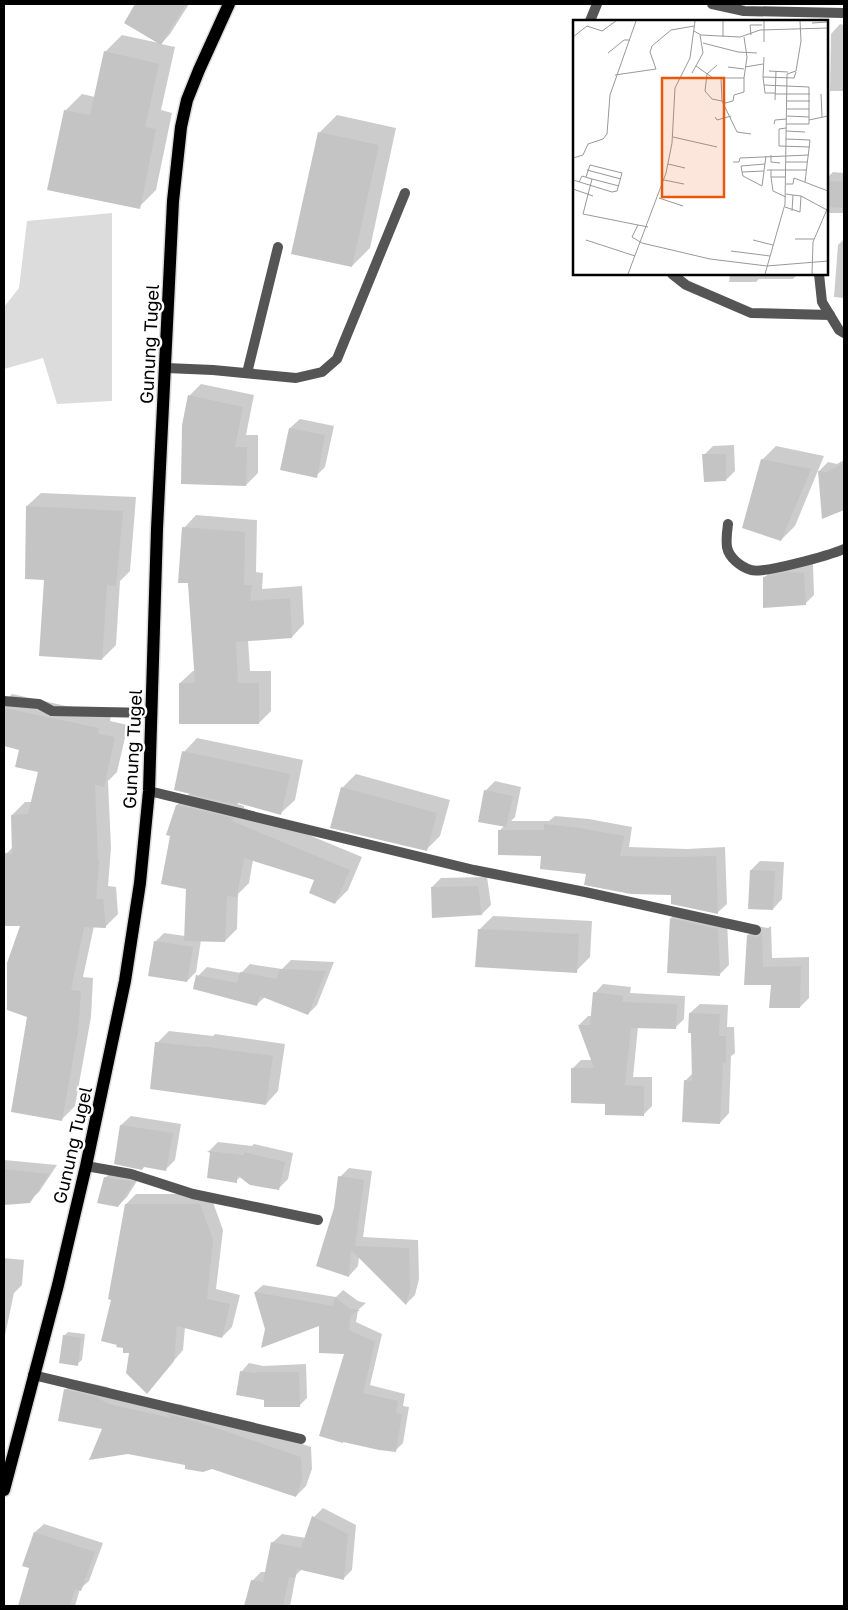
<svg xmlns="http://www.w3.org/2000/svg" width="848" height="1610" viewBox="0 0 848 1610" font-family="'Golos Text',sans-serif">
	<rect width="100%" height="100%" fill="#fff"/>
	<!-- green -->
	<path fill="#dcdcdc" d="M112,213V401L57,404L43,358L4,369V307L19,288L27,221Z"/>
	<!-- shadow -->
	<g fill="#0003">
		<path d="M137,4H189L170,34L161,44L175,47L161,110L172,113L156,190L139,207L65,111L82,94L95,97L105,52L122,35L159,43L125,23Z"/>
		<path d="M840,24L844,25V91H830L831,34Z"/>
		<path d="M337,115L396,128L370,248L352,266L319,133Z"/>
		<path d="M833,172L844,173V213H827V178Z"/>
		<path d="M844,239V298L834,297L838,245Z"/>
		<path d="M730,274H798L793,279H759L756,282H729Z"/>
		<path d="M201,384L254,395L246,435H258V473L246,485L189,396Z"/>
		<path d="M300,419L334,426L325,467L316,476L282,469L290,428Z"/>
		<path d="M734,445L735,471L726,480L704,455L713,446Z"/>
		<path d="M776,446L824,456L795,526L781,540L762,460Z"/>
		<path d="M844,460V508L823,517L819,471L828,462L837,464Z"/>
		<path d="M41,493L136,497L130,571L120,581L116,645L102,659L45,579L27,506Z"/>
		<path d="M196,515L257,520L256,572L263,573L262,589L302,586L304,624L292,637L248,640L250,671H271V711L259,723L180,683L193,671H195L184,528Z"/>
		<path d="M813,564L814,595L805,604L765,577L774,568Z"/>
		<path d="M12,694L111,716L110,721L128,725L117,772L108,781L111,848L108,886L116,887L118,914L105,927L94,926L83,977L93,978L91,1017L75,1106L62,1119L28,1016L22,925H4V883L6,854L13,847L12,815L25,802H32L39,771L21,749L4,745V703Z"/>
		<path d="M197,738L303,760L295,800L281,813L239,802L237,804L244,806V808L362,857L348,890L335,903L316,879L253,860L249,883L238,894L237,929L225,941L201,940L196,972L187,981L155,942L164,933L185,936L187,888L177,805L190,793L184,752Z"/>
		<path d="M356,774L450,800L440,836L426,850L342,788Z"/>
		<path d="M495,781L521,787L515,817L511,821H549L555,816L589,819L632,827L629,847L687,849L725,847L727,904L717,913L673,894L588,873L542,855L500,830L504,826L479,821L486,790Z"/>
		<path d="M760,861L784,862L782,899L773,909L751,870Z"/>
		<path d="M487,877L491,905L482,914L433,916L432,887L441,878Z"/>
		<path d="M680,909L727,920L729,965L719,975L671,918Z"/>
		<path d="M493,916L592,921L590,957L576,971L479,930Z"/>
		<path d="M757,926L768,928L771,926L772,958L809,957V998L800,1007L772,983L745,984L748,935Z"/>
		<path d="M291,960L334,962L317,1005L308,1014L265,997L256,1005L198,976L207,967L241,973L250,964L282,969Z"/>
		<path d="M603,984L631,987L630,993L685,996L684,1019L675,1028L638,1027L633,1077H652V1106L643,1115L606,1102L573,1068L581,1060H592L579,1025L588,1016H592L595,993Z"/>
		<path d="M700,1004L728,1005L727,1027H734L735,1053L731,1056L729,1113L720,1123L685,1081L693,1073L690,1013Z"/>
		<path d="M169,1031L213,1036L215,1034L285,1044L278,1091L266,1104L157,1043Z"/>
		<path d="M131,1116L181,1124L175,1160L166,1169L115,1163L121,1125Z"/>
		<path d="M218,1142L252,1146L254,1144L293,1153L288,1179L278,1189L241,1176L236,1181L209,1151Z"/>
		<path d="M4,1160L57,1165L39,1192L29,1201L4,1204Z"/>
		<path d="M349,1168L372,1171L363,1237L418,1240L419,1279L415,1295L406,1304L359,1256L358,1266L349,1276L340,1177Z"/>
		<path d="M114,1169L142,1173L127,1197L118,1206L105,1178Z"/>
		<path d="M136,1194H210L223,1230L216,1289L240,1295L232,1327L222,1337L185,1327L183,1350L147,1392L112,1299L126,1204Z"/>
		<path d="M4,1258L24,1260L22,1285L14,1293L4,1340Z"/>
		<path d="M263,1285L336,1297L343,1290L358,1301L366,1303L358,1310L356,1322L382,1334L370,1385L405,1394L403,1406L409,1407L403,1443L395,1451L379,1449L346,1353L321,1324L266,1329L255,1292Z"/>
		<path d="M68,1332L85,1334L82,1360L77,1364L64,1336Z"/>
		<path d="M249,1363L263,1366L306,1364L307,1398L299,1406L237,1394L242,1371Z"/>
		<path d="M75,1380L108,1387L118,1394L176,1407L179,1404L209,1412L311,1447L312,1469L306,1486L296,1496L212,1468L187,1464L104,1428L65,1390Z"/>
		<path d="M323,1508L356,1525L352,1570L343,1579L302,1569L296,1575L290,1606H245L252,1581L261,1572H267L272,1543L282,1534L306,1538L314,1517Z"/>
		<path d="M44,1524L103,1543L89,1581L80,1589L75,1606H19L30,1567L35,1532Z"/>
	</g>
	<!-- building -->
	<g fill="#c4c4c4">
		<path d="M135,4H186L161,45L124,23Z"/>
		<path d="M104,51L159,64L145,127L156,129L140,209L47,190L64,110L90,115Z"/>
		<path d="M318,132L379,145L352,267L291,254Z"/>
		<path d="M827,181L844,182V208L827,207Z"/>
		<path d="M188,395L243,407L235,447H247L246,486L181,484L182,425Z"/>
		<path d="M289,428L325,435L317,478L280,470Z"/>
		<path d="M702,454H726V481L704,482Z"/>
		<path d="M761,459L811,469L781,541L742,528Z"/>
		<path d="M844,463V510L822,519L818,471L827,472Z"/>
		<path d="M26,506L123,511L116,586L107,585L102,660L39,656L44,580L25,579Z"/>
		<path d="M182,527L245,532L244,585H252L250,601L290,598L292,638L236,642L238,683H259V724H179V683H195L188,583H178Z"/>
		<path d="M788,572L804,573L806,605L763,608V577Z"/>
		<path d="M4,708L99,728L98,734L115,737L104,787L95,785L98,860H99L96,899H103L106,928L84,927L71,990L81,991L78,1031L62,1121L11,1112L27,1017L7,1010V963L20,926H4L5,853L12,854L11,815L28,814L38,772L15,767L19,750L4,746Z"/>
		<path d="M182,751L290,774L281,815L238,803L237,805L174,790Z"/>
		<path d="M341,787L437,813L427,851L330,828Z"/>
		<path d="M484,790L513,796L506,827L478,822Z"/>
		<path d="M176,805L233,818L232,821L350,870L335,904L309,893L314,880L244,858L237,897L227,896L225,942L184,941L186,889L161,884L170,836L166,835Z"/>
		<path d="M544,824L579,828L624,836L620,856L677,857L716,856L718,914L671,904V895L631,894L584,885L586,874L540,869L541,856L498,855V830H544Z"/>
		<path d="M750,870L775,871L773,910L748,909Z"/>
		<path d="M478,886L482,915L432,918L431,887Z"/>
		<path d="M670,918L718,929L720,976L667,973Z"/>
		<path d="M478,929L579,934L577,973L475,967Z"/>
		<path d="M762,933L763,967L801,966L800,1008H769L771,985H744L747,935L758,937Z"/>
		<path d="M154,941L193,947L187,982L148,976Z"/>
		<path d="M280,969L326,971L308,1015L260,996L257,1006L193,989L196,975L237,983L240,972L276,979Z"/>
		<path d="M593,992L623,996L622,1002L677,1004L676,1029L631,1028L625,1085L644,1086V1116L605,1115V1104L571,1103V1068H594L578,1025H590Z"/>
		<path d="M689,1013L720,1014L719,1036H726V1063H723L720,1124L682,1122L684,1080L692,1081L691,1033H688Z"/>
		<path d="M155,1042L201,1047V1046L273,1056L266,1105L150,1089Z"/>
		<path d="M120,1125L173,1133L166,1171L144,1167L142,1170L114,1164Z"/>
		<path d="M207,1151L244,1155V1152L285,1162L279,1190L250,1185L237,1175V1183L207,1178L210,1153Z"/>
		<path d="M4,1169L49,1174L30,1203L4,1205Z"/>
		<path d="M338,1176L364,1180L355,1246L409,1248L410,1289L406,1305L351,1250L349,1277L316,1266L334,1208Z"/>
		<path d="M104,1177L134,1182L118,1207L97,1203Z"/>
		<path d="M125,1204H200L213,1240L207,1299L230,1304L222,1338L177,1326L174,1361L147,1394L126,1373L129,1353H123V1348L116,1347L117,1345L101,1341L111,1300L108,1299Z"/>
		<path d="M254,1292L333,1306L335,1297L350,1309L360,1310L351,1314L349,1330L375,1342L363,1393L398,1401L396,1413L402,1414L396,1452L379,1450L343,1442V1443L319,1436L344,1354L319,1353V1326L261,1348L265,1329Z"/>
		<path d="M63,1335L81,1338L78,1366L59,1363Z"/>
		<path d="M240,1371L255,1373L256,1372H299L300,1407H264V1400L236,1395Z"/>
		<path d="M64,1389L97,1397L108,1404L171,1418L167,1414L198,1422L301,1457L302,1480L296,1497L212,1469L203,1472L185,1469V1465L128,1454L89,1460L102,1429L58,1421Z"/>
		<path d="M312,1516L348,1534L344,1580L297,1569L295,1578L289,1577L283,1606H244L251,1580L263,1582L271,1542L301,1548Z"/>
		<path d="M34,1532L95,1552L81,1591L75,1589L70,1606H18L29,1568L22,1566Z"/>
	</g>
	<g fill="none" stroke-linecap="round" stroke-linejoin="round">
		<defs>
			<path id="primary" d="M4,1490L58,1285L86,1166L125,981L140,883L149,791L157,529L173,201L181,127L187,100L199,70L229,4"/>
		</defs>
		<!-- primary casing -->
		<use href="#primary" stroke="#dbdbdb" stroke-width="15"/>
		<!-- service -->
		<g stroke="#555" stroke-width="10">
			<path d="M166,368L213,370L296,378L322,372L337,359L405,193"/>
			<path d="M247,373L278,247"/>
		</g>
		<!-- minor -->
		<g stroke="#555" stroke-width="10">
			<path d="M712,4L744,11L844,13"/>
			<path d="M590,21L597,4"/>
			<path d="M672,274L686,285L751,313L830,315"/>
			<path d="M819,274L822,302L839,330L844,333"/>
			<path d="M728,524C727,531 726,540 727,547C729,558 741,567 751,570C763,574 830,555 844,549"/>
			<path d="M4,701L39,704L52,711L152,713"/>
			<path d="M149,791L474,870L585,892L756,930"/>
			<path d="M86,1166L131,1174L193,1194L318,1220"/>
			<path d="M33,1375L301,1439"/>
		</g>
		<!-- primary -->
		<use href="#primary" stroke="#000" stroke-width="12"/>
	</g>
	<g text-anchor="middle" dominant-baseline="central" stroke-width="5" stroke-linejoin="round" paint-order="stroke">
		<!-- street labels -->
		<g font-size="18" fill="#000" stroke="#fff">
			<text transform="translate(149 344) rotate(-87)">Gunung Tugel</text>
			<text transform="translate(132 749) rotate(-87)">Gunung Tugel</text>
			<text transform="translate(72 1145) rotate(-77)">Gunung Tugel</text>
		</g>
	</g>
	<!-- overview -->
	<g transform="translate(573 20)">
		<rect width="255" height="255" fill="#fff"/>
		<path fill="none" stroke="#999" stroke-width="1" d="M191,1V22M239,3L255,2M121,11L128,15L167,17L187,10L255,8M178,15L177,5H189M0,17L14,6L29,11L43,1M150,17V1M130,23L165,32L184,33M35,33L51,20H57M144,45L134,54L132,71L139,79L149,81M123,46L140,58H171L174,37L171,17M155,47L171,49M172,47L190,44M196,51L215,52M119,53L130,33L127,15M42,55L83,49L77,32L79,26L98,10L121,6M190,57L191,37M148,59L149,81L164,112L178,114M191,65L236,67V104H214M202,73H192L190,57L221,58L223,52M202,74H237M248,74L249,97M202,80L203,51M214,81H237M152,83L160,81L161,75L171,72V58M214,89H236M214,96L236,97M142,97L144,100L158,96M236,100L255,96M201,104L202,100L214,99M213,108L206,109V126L237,127M213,111L232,112M100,117L144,127M213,119L237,120L232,162M198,135V142L207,143M0,138L10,135L15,124L30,119L34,114L37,75L63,1M160,142H166L167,138L236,135M213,142H235M95,144L112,148M14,150L48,159M194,150H234M198,150V157H212M191,151L169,152L168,146L192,144M169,152L170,156L189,166L193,136M198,157L200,171L213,177M0,160L39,172L44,171L49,153L17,145L13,157M91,160L111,164M6,162L9,156L19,159M213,164H220L221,158L255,171M46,166L19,159L10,194L75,207M0,169L20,176M213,174L220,175L219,191M228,176L254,190M86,178L110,186M212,187L227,192L228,176L220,175M65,205L59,217L69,223L137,239L194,246L255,241M222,219H241M13,220L62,236M180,220L200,225M158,231L197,236M55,254L93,153L99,123L102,68L117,38L122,1M192,254L212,184L214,54L223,51L228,21L227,1M239,254L240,222L255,187"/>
		<path fill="#e8590c" fill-opacity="0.15" stroke="#e8590c" stroke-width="2.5" d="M89,58H151V177H89Z"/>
		<rect width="255" height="255" fill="none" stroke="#000" stroke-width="2.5"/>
	</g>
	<!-- border -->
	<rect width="848" height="1610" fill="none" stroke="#000000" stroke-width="10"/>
</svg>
